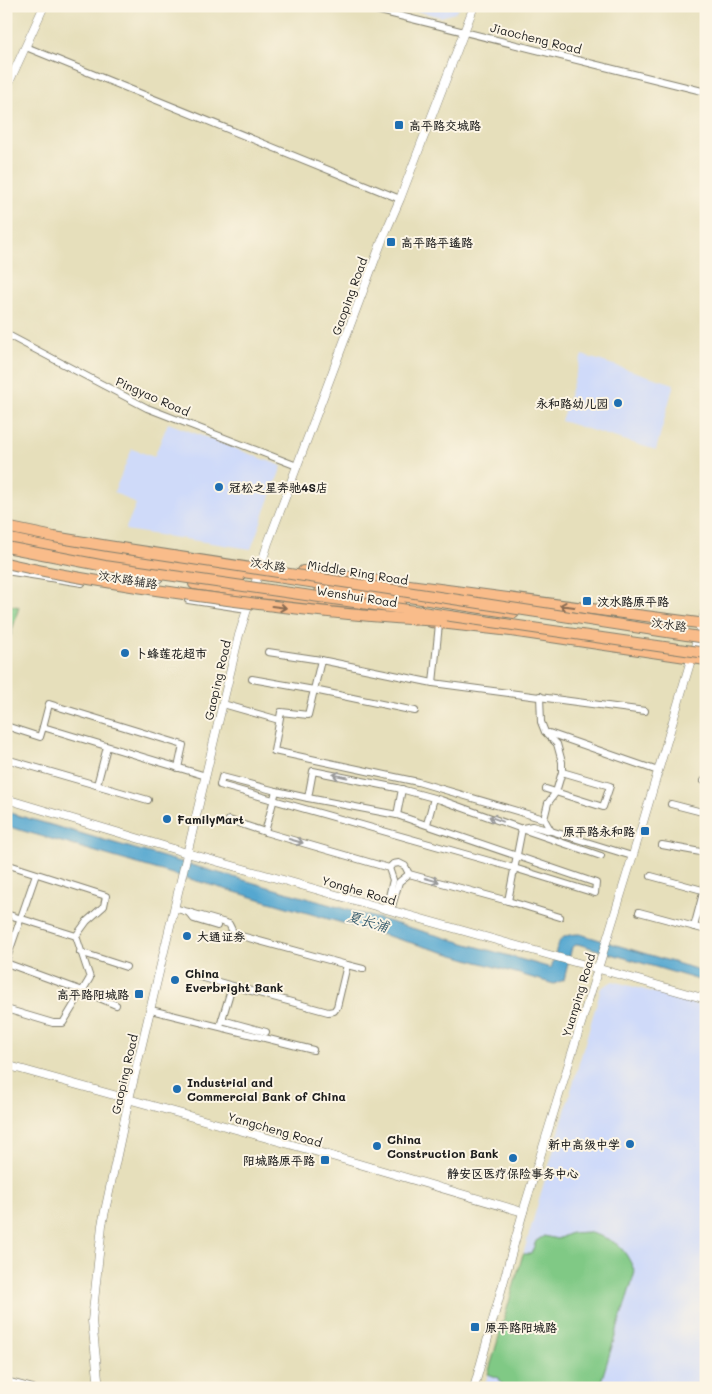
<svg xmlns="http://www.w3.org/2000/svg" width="712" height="1394" viewBox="0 0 712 1394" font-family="Mali,'LXGW WenKai TC',sans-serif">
	<rect width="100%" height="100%" fill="#fcf5e5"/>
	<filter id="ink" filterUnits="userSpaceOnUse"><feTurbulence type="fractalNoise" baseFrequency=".02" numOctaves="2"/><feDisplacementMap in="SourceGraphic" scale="10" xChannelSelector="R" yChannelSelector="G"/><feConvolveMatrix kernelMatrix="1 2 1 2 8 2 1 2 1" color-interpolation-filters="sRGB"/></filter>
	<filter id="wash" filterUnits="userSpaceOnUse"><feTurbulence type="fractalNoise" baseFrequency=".0096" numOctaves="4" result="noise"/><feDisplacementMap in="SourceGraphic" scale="20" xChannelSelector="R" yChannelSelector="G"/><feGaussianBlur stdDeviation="1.12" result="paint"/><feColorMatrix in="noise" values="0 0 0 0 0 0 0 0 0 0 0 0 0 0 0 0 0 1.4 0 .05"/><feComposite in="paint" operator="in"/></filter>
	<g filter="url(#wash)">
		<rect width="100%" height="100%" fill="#e6dfbb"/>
		<!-- built -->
		<g fill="#cfdaf9">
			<path d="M396,6H462L454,13L441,17Z"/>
			<path d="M582,355L674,384L656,450L561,421Z"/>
			<path d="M168,423L282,466L251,549L125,530L136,504L114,492L132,449L154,457Z"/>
			<path d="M613,981L706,1007V1388H484L601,988Z"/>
		</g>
		<!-- green -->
		<g fill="#80c985" stroke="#4e7250">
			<path d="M6,604L19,607L9,641H6Z"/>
			<path d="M587,1232C615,1240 623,1244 635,1272L599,1388H503L499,1378L488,1374L523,1254H531L536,1241L544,1236L557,1239L571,1233Z"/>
		</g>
		<!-- water -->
		<path fill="#55a7d0" stroke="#386276" d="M6,812L551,968C559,948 553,934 580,934L706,972V982L578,944L572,947L564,980L554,984L6,826Z"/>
	</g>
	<g filter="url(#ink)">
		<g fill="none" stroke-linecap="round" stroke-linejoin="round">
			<defs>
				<g id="minor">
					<path d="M360,6L706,92"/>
					<path d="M26,47L400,199"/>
					<path d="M6,334L147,408L297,466"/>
					<path d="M6,571L82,583"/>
					<path d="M148,588L160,578"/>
					<path d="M188,600L247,609"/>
					<path d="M268,652L321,660"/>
					<path d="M252,679L314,690L321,660L433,683L645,711"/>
					<path d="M433,683L439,624"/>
					<path d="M540,696L541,722L545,732L557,744L562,762V772L556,792L548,803L544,819L551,831L632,856"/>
					<path d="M223,704L279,720"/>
					<path d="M415,711L314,690L308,715L281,712L274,751L418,782L544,819"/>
					<path d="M6,726L40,737L43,727L206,776"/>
					<path d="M43,727L49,704L183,745L178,768"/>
					<path d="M549,733L658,771"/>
					<path d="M6,759L148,800"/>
					<path d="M704,781L706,782"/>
					<path d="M97,785L107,747"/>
					<path d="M546,789L603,807L610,786L562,772"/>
					<path d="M276,791L222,777L220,785L514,868L595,893L596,883L397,815L308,798"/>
					<path d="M671,804L706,813"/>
					<path d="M397,815L402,789"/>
					<path d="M229,820L265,832"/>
					<path d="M427,824L434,798"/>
					<path d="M523,828L532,826L551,831"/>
					<path d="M522,829L601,856"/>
					<path d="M662,845L706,853"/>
					<path d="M6,864L106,896L104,906L87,921L76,936L90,978L63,1023H53L6,1009"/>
					<path d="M389,868L393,864L399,863L405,866L409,874"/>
					<path d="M651,876L706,891"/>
					<path d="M508,901L560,917"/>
					<path d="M174,908L229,924L234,934L347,965L337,1007L334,1011L328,1012L200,977"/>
					<path d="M386,909L393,880L389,868L265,832L276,791L308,798L313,771L397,788L441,800L522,829L508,901L409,874L399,882L391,910"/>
					<path d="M188,912L194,919L217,926"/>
					<path d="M639,912L706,930"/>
					<path d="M6,914L76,936"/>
					<path d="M694,927L706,882"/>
					<path d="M80,952L126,967"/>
					<path d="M6,961L36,874"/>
					<path d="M6,963L83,991L116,1005"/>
					<path d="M347,965L363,969"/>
					<path d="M151,1010L313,1050"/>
					<path d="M222,1020L266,1032"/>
					<path d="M221,1023L232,986"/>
					<path d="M6,1381L33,1388"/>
				</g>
				<g id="tertiary">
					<path d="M6,89L44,6"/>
					<path d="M6,799L187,853L706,999"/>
					<path d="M6,1065L325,1154L523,1212"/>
					<path d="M99,1388L92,1321L102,1225L129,1099L239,635L268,543L383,238L400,199L474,6"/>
					<path d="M474,1388L523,1212L641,829L706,609"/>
				</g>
				<g id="primary">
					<path d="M6,532L45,542L514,613"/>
					<path d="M6,540L39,549L239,580"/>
					<path d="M303,571L706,624"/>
					<path d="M194,584L393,614"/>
					<path d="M320,592L400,604"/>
					<path d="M431,622L511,631L706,660"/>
				</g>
			</defs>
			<!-- minor casing -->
			<use href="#minor" stroke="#817e6c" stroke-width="8"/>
			<!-- tertiary casing -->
			<use href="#tertiary" stroke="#817e6c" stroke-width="9"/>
			<!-- primary casing -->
			<use href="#primary" stroke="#817e6c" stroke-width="12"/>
			<!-- minor -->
			<use href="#minor" stroke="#fff" stroke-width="6"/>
			<!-- tertiary -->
			<use href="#tertiary" stroke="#fff" stroke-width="8"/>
			<!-- primary -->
			<use href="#primary" stroke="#f9bc8a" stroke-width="10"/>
			<defs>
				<g id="trunk-bridge">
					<path d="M6,527L54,537L108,546L706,638"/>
					<path d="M6,547L105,566L706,653"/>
					<path d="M6,563C56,575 106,582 156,590C251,604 345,616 441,621"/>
				</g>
			</defs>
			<!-- trunk-bridge casing -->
			<use href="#trunk-bridge" stroke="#817e6c" stroke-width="12" stroke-linecap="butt"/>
			<!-- trunk-bridge -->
			<use href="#trunk-bridge" stroke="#f9bc8a" stroke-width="10"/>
		</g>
		<!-- one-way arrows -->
		<defs><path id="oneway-shaft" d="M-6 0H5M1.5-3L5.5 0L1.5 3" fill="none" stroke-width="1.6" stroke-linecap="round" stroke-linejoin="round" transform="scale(1.25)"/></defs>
		<g stroke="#8a6c53">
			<use href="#oneway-shaft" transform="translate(567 606) rotate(-173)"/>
			<use href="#oneway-shaft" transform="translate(279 607) rotate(7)"/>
		</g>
		<g stroke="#999">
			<use href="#oneway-shaft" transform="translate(340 776) rotate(-168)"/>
			<use href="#oneway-shaft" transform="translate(496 819) rotate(-160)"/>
			<use href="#oneway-shaft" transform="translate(296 841) rotate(16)"/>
			<use href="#oneway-shaft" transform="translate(432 880) rotate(15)"/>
		</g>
	</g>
	<!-- markers -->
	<g fill="#1f6fb2" stroke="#fcf5e5" stroke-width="2">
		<rect x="394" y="120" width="10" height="10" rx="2.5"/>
		<rect x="386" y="237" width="10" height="10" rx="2.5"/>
		<circle cx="618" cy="403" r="5"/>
		<circle cx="219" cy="487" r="5"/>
		<rect x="582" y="596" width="10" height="10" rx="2.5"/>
		<circle cx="125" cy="653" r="5"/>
		<circle cx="167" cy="819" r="5"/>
		<rect x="640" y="826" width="10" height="10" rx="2.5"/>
		<circle cx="187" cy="936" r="5"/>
		<circle cx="175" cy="980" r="5"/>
		<rect x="134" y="989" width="10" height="10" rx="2.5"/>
		<circle cx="177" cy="1089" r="5"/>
		<circle cx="630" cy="1144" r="5"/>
		<circle cx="377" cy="1146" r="5"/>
		<circle cx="513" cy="1158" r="5"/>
		<rect x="320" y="1155" width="10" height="10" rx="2.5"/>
		<rect x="470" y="1322" width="10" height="10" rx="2.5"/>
	</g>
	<g text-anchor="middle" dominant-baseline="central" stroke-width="4" stroke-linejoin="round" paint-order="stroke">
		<!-- street labels -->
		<g font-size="12" fill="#1c1c1c" stroke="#fcf5e5">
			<text transform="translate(536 38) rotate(14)">Jiaocheng Road</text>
			<text transform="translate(349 296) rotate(-70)">Gaoping Road</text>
			<text transform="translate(153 396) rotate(24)">Pingyao Road</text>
			<text transform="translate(268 564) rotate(9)">汶水路</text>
			<text transform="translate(358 572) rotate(9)">Middle Ring Road</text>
			<text transform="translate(128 579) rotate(9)">汶水路辅路</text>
			<text transform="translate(357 596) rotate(9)">Wenshui Road</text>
			<text transform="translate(669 624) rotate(8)">汶水路</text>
			<text transform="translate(217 680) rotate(-77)">Gaoping Road</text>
			<text transform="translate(359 890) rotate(16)">Yonghe Road</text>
			<text transform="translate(578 995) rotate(-73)">Yuanping Road</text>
			<text transform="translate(124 1074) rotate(-77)">Gaoping Road</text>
			<text transform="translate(275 1129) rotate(16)">Yangcheng Road</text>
		</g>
		<!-- poi labels -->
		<g font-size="12" font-weight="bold" fill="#1c1c1c" stroke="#fcf5e5" text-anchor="start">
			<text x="409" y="125">高平路交城路</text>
			<text x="401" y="242">高平路平遥路</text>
			<text x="608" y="403" text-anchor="end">永和路幼儿园</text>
			<text x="229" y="487">冠松之星奔驰4S店</text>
			<text x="597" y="601">汶水路原平路</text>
			<text x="135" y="653">卜蜂莲花超市</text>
			<text x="177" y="819">FamilyMart</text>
			<text x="635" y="831" text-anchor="end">原平路永和路</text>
			<text x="197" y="936">大通证券</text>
			<text x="185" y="973">China<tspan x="185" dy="14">Everbright Bank</tspan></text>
			<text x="129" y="994" text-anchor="end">高平路阳城路</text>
			<text x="187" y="1082">Industrial and<tspan x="187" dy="14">Commercial Bank of China</tspan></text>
			<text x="387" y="1139">China<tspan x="387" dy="14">Construction Bank</tspan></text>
			<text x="620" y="1144" text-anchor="end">新中高级中学</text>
			<text x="315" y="1160" text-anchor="end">阳城路原平路</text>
			<text x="513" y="1173" text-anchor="middle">静安区医疗保险事务中心</text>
			<text x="485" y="1327">原平路阳城路</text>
		</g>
		<!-- water labels -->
		<g font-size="14" font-style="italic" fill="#365b6d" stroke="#fcf5e5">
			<text transform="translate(368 921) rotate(16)">夏长浦</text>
		</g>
	</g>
	<!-- margin -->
	<rect width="712" height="1394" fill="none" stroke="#fcf5e5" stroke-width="25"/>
</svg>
